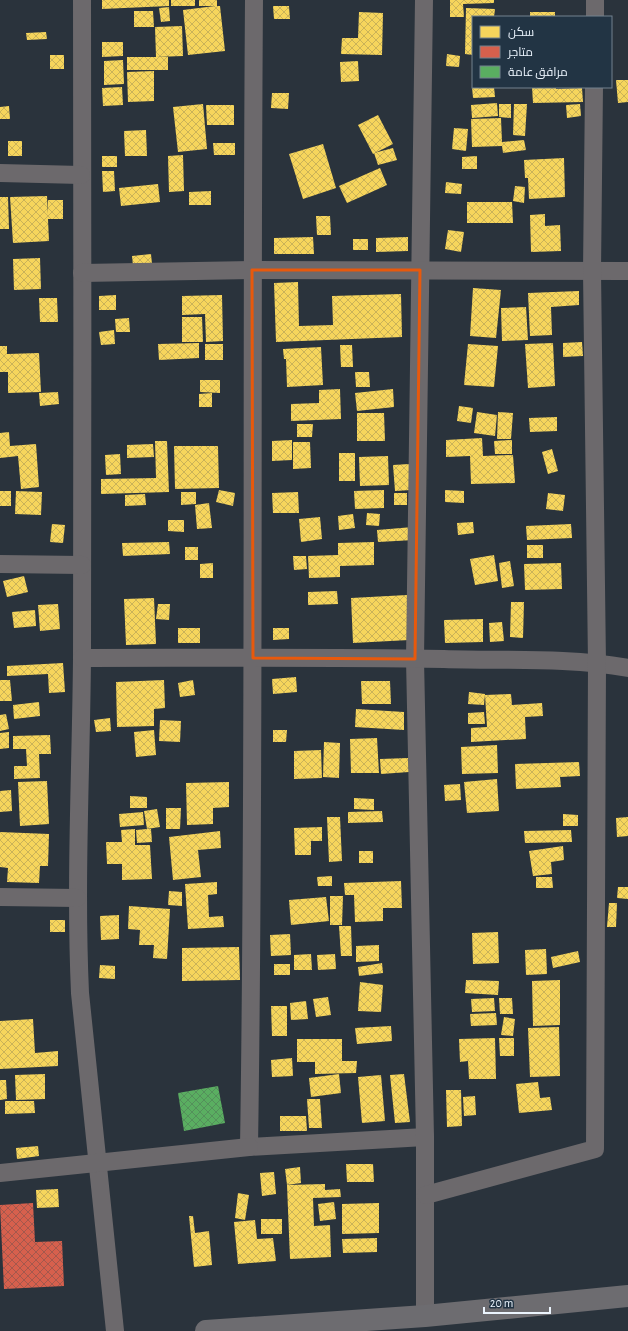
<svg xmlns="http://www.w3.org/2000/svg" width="628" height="1331" viewBox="0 0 628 1331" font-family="'Alegreya Sans',Cairo,sans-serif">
	<defs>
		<pattern id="homes-cross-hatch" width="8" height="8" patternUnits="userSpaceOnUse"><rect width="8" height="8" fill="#f6d55c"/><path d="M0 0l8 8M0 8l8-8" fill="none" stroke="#cab258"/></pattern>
		<pattern id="shops-cross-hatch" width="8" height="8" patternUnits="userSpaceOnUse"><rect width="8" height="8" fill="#d6604d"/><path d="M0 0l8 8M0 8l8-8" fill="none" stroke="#a4584d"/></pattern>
		<pattern id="public-cross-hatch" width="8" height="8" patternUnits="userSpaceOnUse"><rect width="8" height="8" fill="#5aae61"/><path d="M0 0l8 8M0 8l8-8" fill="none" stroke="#54905b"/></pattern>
	</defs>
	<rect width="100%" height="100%" fill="#2a333c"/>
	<!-- homes -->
	<g fill="url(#homes-cross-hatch)">
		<path d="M102,0H169V6L102,9Z"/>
		<rect x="171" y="0" width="24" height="6"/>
		<path d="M199,0H217V6H220L225,51L188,55L183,10L215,6H199Z"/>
		<path d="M450,0H494V3L463,4L464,17H450Z"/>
		<path d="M273,6H289L290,19H274Z"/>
		<path d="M169,7L170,21L161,22L159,8Z"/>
		<path d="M466,8L495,9L494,17H473V55L465,54Z"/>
		<path d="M134,11H153L154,27H134Z"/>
		<path d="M359,12L383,13L382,55L341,54L342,38H358Z"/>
		<rect x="530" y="12" width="25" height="5"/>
		<path d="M182,26L183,56L156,57L155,27Z"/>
		<path d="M46,32L47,39L27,40L26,33Z"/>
		<path d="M102,42H123V56L102,57Z"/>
		<path d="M447,54L460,56L459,67L446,66Z"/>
		<rect x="50" y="55" width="14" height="14"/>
		<rect x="127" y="57" width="41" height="13"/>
		<path d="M123,60L124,84L104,85V61Z"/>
		<path d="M358,61L359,81L341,82L340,62Z"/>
		<path d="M154,71V101L128,102L127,72Z"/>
		<path d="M616,80H628V102L618,103Z"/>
		<path d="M122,87L123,105L103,106L102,88Z"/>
		<path d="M472,87H494L495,97L473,98Z"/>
		<path d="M532,87H556V89L582,88L583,102L533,103Z"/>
		<path d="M272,93H289L288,109L271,108Z"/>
		<path d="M497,103L498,116L472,118L471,105Z"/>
		<path d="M203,104L207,149L178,152L173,107Z"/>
		<path d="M499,104H511V118L499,117Z"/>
		<path d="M514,104H527L525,136L513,135Z"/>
		<path d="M580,104L581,116L567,118L566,105Z"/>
		<path d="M206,105H234V125H207Z"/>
		<path d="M9,106L10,119H0V107Z"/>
		<path d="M378,115L393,144L373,154L358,125Z"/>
		<path d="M501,118L502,142L524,140L526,150L503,153L502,146L472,147L471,119Z"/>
		<path d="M454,128L468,129L466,151L452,149Z"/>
		<path d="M146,130L147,156H125L124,131Z"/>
		<rect x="8" y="141" width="14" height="15"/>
		<path d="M213,143H235V155H214Z"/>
		<path d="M323,144L336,188L303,199L289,154Z"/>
		<path d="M393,148L397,160L378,165L374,153Z"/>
		<path d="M183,155L184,191L169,192L168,156Z"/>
		<rect x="102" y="156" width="15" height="11"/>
		<path d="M477,156V169H462V157Z"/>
		<path d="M564,158L565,197L529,199L528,178H525L524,160Z"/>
		<path d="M380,168L387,185L347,203L339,186Z"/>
		<path d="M102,171H114L115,191L103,192Z"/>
		<path d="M446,182L462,184L461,194L445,193Z"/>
		<path d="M158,184L160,202L121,206L119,188Z"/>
		<path d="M515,186L525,187L524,203L513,201Z"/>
		<path d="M211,191V205H189V192Z"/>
		<path d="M47,196L48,214V200H63V219H48L49,241L13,243L10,197Z"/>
		<path d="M0,197H8L9,229H0Z"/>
		<path d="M467,202H512L513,223H467Z"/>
		<path d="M545,214V226L560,225L561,251L531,252L530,215Z"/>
		<path d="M316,216H330L331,235H317Z"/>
		<path d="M448,230L464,232L461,252L445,249Z"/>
		<path d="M313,237L314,254H274V238Z"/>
		<path d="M408,237V251L376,252V238Z"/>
		<rect x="353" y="239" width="15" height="11"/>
		<path d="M151,254L152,264L133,266L132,256Z"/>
		<path d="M40,258L41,289L14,290L13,259Z"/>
		<path d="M298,282L299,326L333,325L332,296L401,294L402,337L276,342L274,283Z"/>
		<path d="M473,288L501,290L496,338L470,336Z"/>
		<path d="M579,291V305L551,307L552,335L530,336L528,293Z"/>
		<path d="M116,295V310H99V296Z"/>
		<path d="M222,295L223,341L206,342L205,314L182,315V296Z"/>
		<path d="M39,298H57L58,322H40Z"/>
		<path d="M526,307L528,340L502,341L501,308Z"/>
		<path d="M182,317H202L203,342H182Z"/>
		<path d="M129,318L130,332H116L115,319Z"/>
		<path d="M114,330L115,344L101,345L99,332Z"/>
		<path d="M582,342L583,356L563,357V343Z"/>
		<path d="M199,343V358L159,360L158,344Z"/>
		<path d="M553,343L555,386L528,388L525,344Z"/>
		<rect x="205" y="344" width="18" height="16"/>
		<path d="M468,344L498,346L494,387L464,385Z"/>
		<path d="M340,345H352L353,367H341Z"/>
		<path d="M0,346H7V354L39,353L41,392L8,393V372H0Z"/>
		<path d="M321,347L323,385L287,387L286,359H284L283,349Z"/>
		<path d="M355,372H369L370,387H356Z"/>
		<path d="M200,380H220V393L200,392Z"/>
		<path d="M340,389L341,419L291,421V404L319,403V390Z"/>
		<path d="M393,389L394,407L357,411L355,393Z"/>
		<path d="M58,392L59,404L40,406L39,393Z"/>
		<path d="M212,393V407H199V394Z"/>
		<path d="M459,406L473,408L471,423L457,421Z"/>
		<path d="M477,412L497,415L495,436L474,433Z"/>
		<path d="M498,412L513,413L511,439H497Z"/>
		<path d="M357,413H384L385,441H357Z"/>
		<path d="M557,417V431L530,432L529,418Z"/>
		<path d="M297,424H313L312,437H297Z"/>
		<path d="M9,432L10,446L36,444L39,487L21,489L18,456L0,458V433Z"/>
		<path d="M482,438L483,456L513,455L515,483L471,484L470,456L446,457V440Z"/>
		<path d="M292,440V460L272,461V441Z"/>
		<path d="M512,440V454H495L494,441Z"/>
		<path d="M155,441H167L169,492L101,494V479L156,478Z"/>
		<path d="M293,442H310L311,468L293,469Z"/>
		<path d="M153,444L154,457L127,458V445Z"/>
		<path d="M174,446H218L219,488L175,489Z"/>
		<path d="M552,449L558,471L548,474L542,452Z"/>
		<rect x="339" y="453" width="16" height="28"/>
		<path d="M120,454L121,474L106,475L105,455Z"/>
		<path d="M388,456L389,485L360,486L359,457Z"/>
		<path d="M409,464L411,490L395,491L393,465Z"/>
		<path d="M219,490L235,493L233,506L216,502Z"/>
		<path d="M384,490V508L355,509L354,491Z"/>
		<path d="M445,490L464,491V503L445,502Z"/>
		<rect x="0" y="491" width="11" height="15"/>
		<path d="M16,491L42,492L41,515L15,514Z"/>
		<path d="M181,492H196V504L181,505Z"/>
		<path d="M298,492L299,513H273L272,493Z"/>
		<rect x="394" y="493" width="13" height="12"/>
		<path d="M548,493L565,495L563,511L546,509Z"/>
		<path d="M145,494L146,505L125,506V495Z"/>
		<path d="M209,503L212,528L197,529L195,505Z"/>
		<path d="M367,513L380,514L379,526L366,525Z"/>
		<path d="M353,514L355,528L339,530L338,516Z"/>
		<path d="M320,517L322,539L301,542L299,519Z"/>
		<path d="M168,520H184V532L168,531Z"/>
		<path d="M473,522L474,533L458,535L457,523Z"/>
		<path d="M52,524L65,525L63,543L50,542Z"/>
		<path d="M571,524L572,538L527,540L526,526Z"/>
		<path d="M413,527L414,540L378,542L377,530Z"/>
		<path d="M169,542L170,554L123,556L122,543Z"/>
		<path d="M374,542V565L340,566V577L309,578L308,556L338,555V543Z"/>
		<rect x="527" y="545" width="16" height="13"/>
		<rect x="185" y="547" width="13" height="13"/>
		<path d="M494,555L498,581L475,585L470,559Z"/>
		<path d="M293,556H306L307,569L294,570Z"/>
		<path d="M510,561L514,586L502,588L499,563Z"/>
		<path d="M213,563V578H200V564Z"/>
		<path d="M561,563L562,589L525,590L524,564Z"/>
		<path d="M24,576L28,592L7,597L3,581Z"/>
		<path d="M337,591L338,604L308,605V592Z"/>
		<path d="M407,595L409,640L353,643L351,598Z"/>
		<path d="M154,598L156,644L126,645L124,599Z"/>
		<path d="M511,602H524L523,638L510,637Z"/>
		<path d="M58,604L60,629L40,631L38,605Z"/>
		<path d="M158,604H170L169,620L156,619Z"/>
		<path d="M35,610L36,626L14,628L12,612Z"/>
		<path d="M483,619V642L445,643L444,620Z"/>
		<path d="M502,622L504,641L490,642L489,623Z"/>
		<rect x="178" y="628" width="22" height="15"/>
		<path d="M273,628H289V639L273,640Z"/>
		<path d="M63,663L65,692L49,693L48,674L7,676V666Z"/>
		<path d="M296,677L297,692L273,694L272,679Z"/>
		<path d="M0,680H10L12,701H0Z"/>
		<path d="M164,680L165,708L154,709V726L117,727L116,682Z"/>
		<path d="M193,680L195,695L180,697L178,683Z"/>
		<path d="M361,681H390L391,704H362Z"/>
		<path d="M469,692L485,694L484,705L468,704Z"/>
		<path d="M511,694L512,705L542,703L543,716L525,717L526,739L471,742V728L487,727L485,695Z"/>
		<path d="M39,702L40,716L14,719L13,705Z"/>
		<path d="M356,709L404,712V730L355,727Z"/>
		<path d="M484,712L485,724H468V713Z"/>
		<path d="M6,714L9,729L0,731V715Z"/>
		<path d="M110,718L111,731L96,732L94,720Z"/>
		<path d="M160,720L181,721L180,742L159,741Z"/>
		<path d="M154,730L156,755L136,757L134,732Z"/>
		<path d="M273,730H287L286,742H273Z"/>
		<path d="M9,732V748L0,749V733Z"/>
		<path d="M50,735L51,754H39L40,778L14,779V766H27L26,749H13V736Z"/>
		<path d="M377,738L379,773H351L350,739Z"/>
		<path d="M324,742L340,743L339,778L323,777Z"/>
		<path d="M497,745L498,773L462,774L461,747Z"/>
		<path d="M321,750L322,778L294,779V751Z"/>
		<path d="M408,758L409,772L381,774L380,759Z"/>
		<path d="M579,762L580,776L560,777L561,787L516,789L515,764Z"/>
		<path d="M497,779L499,811L467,813L464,782Z"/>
		<path d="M47,781L49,824L20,826L18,782Z"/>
		<path d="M229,782V807L213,808V824L187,825L186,783Z"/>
		<path d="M460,784L461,800L445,801L444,785Z"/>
		<path d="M11,790L12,811L0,812V791Z"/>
		<path d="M130,796L147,797V808H130Z"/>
		<path d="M354,798L374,799V810L354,809Z"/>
		<path d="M166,808H181L180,829H166Z"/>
		<path d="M157,809L160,827L147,829L144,811Z"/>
		<path d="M382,811L383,822L348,823V812Z"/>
		<path d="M143,812L144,825L120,827L119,814Z"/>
		<path d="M563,814L578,815V826H563Z"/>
		<path d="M327,817H340L342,861L329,862Z"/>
		<path d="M628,817V836L617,837L616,818Z"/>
		<path d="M322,827V841H311V855H295L294,828Z"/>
		<path d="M135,829V845H150L152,879L122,880V864H107L106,842H122L121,830Z"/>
		<path d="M147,829H151L152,842L137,843L136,830Z"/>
		<path d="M571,830L572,842L525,843L524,831Z"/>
		<path d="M220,831L221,848L198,850L201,877L173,880L169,837Z"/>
		<path d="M0,832L49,834L48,866H40L39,883L7,882L8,868L0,867Z"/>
		<path d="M563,846L564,860L551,862L552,874L533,876L529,851Z"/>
		<rect x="359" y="851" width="14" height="12"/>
		<path d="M332,876V886H318L317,877Z"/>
		<path d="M536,877H552L553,888H536Z"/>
		<path d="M401,881L402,908H383V921L355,922L354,895H345L344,883Z"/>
		<path d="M217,882V894L208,895L209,917L223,916L224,927L188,929L185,884Z"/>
		<path d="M618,887H628V899L617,898Z"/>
		<path d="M169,891L182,892V906L168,905Z"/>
		<path d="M330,896H343L342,925H330Z"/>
		<path d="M326,897L329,921L291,925L289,900Z"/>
		<path d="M609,903H617L616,927H607Z"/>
		<path d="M129,906L170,909L167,959L153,958L154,945H139L140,930L128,929Z"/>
		<path d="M119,915V939L101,940L100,916Z"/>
		<rect x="50" y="920" width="15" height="12"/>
		<path d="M339,926H351L352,956H341Z"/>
		<path d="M498,932L499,963L473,964L472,933Z"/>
		<path d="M290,934L291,955L271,956L270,935Z"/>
		<path d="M379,945V961L356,962V946Z"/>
		<path d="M239,947L240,980L182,981V948Z"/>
		<path d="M546,949L547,974L526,975L525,950Z"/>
		<path d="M578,951L580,962L553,968L551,957Z"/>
		<path d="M311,954L312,970H294V955Z"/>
		<path d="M335,954L336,969L318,970L317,955Z"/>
		<path d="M382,963L383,973L359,976L358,967Z"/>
		<rect x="274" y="964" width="16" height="11"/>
		<path d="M100,965L115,966V979L99,978Z"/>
		<path d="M466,980L499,981L498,995L465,993Z"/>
		<path d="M560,980V1025L533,1026L532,981Z"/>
		<path d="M360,982L383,985L381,1012L358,1011Z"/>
		<path d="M328,997L331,1015L316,1017L313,999Z"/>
		<path d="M494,998L495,1011L472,1012L471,999Z"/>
		<path d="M499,998H512L513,1014H500Z"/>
		<path d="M306,1001L308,1019L291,1020L290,1003Z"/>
		<path d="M271,1006H287V1036H272Z"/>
		<path d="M496,1013L497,1025L471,1026L470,1014Z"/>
		<path d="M504,1017L515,1019L513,1036L501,1035Z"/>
		<path d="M33,1019L35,1053L58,1051V1066L0,1069V1021Z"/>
		<path d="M391,1026L392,1041L357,1044L355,1028Z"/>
		<path d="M559,1027L560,1076L530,1077L528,1028Z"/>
		<path d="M495,1038L496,1079H469L468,1061L460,1062L459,1039Z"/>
		<path d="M499,1038H514V1056H500Z"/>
		<path d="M297,1039H342V1061H357L356,1073L315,1074V1062H297Z"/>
		<path d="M292,1058L293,1076L272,1077L271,1060Z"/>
		<path d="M45,1074V1099L16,1100L15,1075Z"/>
		<path d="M339,1074L341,1093L311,1097L309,1078Z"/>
		<path d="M404,1074L410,1122L395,1123L390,1075Z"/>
		<path d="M381,1075L385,1121L362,1123L358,1077Z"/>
		<path d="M0,1080H6L7,1099L0,1100Z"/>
		<path d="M538,1082L540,1098L550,1097L552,1110L519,1113L516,1084Z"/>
		<path d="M446,1090H461L462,1126L447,1127Z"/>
		<path d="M475,1096L476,1115L464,1116L463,1097Z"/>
		<path d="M307,1099H320L322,1128H309Z"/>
		<path d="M5,1101H34L35,1113L5,1114Z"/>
		<path d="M280,1116H306L307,1131H280Z"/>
		<path d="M38,1146L39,1156L17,1159L16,1148Z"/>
		<path d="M346,1164H373L374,1182H347Z"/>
		<path d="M300,1167L301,1183L287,1185L285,1169Z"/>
		<path d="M274,1172L276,1194L262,1196L260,1173Z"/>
		<path d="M325,1184V1190L340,1189L341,1197L313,1198L314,1226L330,1225L331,1257L290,1259L287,1185Z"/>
		<path d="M58,1189L59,1207L37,1208L36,1190Z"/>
		<path d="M238,1193L249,1195L245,1220L235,1218Z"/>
		<path d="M334,1202L336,1219L320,1221L318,1204Z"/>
		<path d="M379,1203V1233L342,1234V1204Z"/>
		<path d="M189,1216H193L195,1233L209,1231L212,1265L194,1267Z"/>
		<rect x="261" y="1219" width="21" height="15"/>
		<path d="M255,1220L257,1239L273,1238L276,1261L238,1264L234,1222Z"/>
		<path d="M377,1238V1252L343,1253L342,1239Z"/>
	</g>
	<!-- shops -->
	<path fill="url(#shops-cross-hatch)" d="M33,1203L35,1242L62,1241L64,1286L4,1289L0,1205Z"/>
	<!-- public -->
	<path fill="url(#public-cross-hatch)" d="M218,1086L225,1123L184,1131L178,1093Z"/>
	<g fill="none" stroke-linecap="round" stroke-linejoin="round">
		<!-- street -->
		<g stroke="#6c696c" stroke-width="18">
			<path d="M82,0C81,220 84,439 82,659C81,770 75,882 80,993L115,1331"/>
			<path d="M254,0C251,382 255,765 249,1147L425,1137"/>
			<path d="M424,0L415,659L425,1137V1316"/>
			<path d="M595,17V0"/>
			<path d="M0,173L81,175"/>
			<path d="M82,273L252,270L628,271"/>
			<path d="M0,564L82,565"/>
			<path d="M82,658C203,658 323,657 444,659C505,661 568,657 628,668"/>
			<path d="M0,897L77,898"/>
			<path d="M0,1173L249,1147"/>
			<path d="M426,1195L595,1149L597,664L592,271L594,87"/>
		</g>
		<!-- secondary -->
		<path stroke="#6d6c70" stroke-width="22" d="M206,1331L425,1316L628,1296"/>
	</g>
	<!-- marked area -->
	<path fill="none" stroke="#e8590c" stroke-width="3" stroke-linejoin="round" d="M252,270H420L415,659L253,658Z"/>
	<!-- legend -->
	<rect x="472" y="16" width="140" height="72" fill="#223444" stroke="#72818e"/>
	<rect x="480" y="26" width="20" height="12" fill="#f6d55c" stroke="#72818e"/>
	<text x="508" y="36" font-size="12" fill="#ebf4fd">سكن</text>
	<rect x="480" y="46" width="20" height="12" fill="#d6604d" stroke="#72818e"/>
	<text x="508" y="56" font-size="12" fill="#ebf4fd">متاجر</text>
	<rect x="480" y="66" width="20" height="12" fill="#5aae61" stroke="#72818e"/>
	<text x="508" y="76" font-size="12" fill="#ebf4fd">مرافق عامة</text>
	<!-- scale -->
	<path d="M484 1307v6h66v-6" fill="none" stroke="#ebf4fd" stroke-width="2"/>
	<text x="490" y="1307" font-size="12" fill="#ebf4fd" stroke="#223444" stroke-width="3" paint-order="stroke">20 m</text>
</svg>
